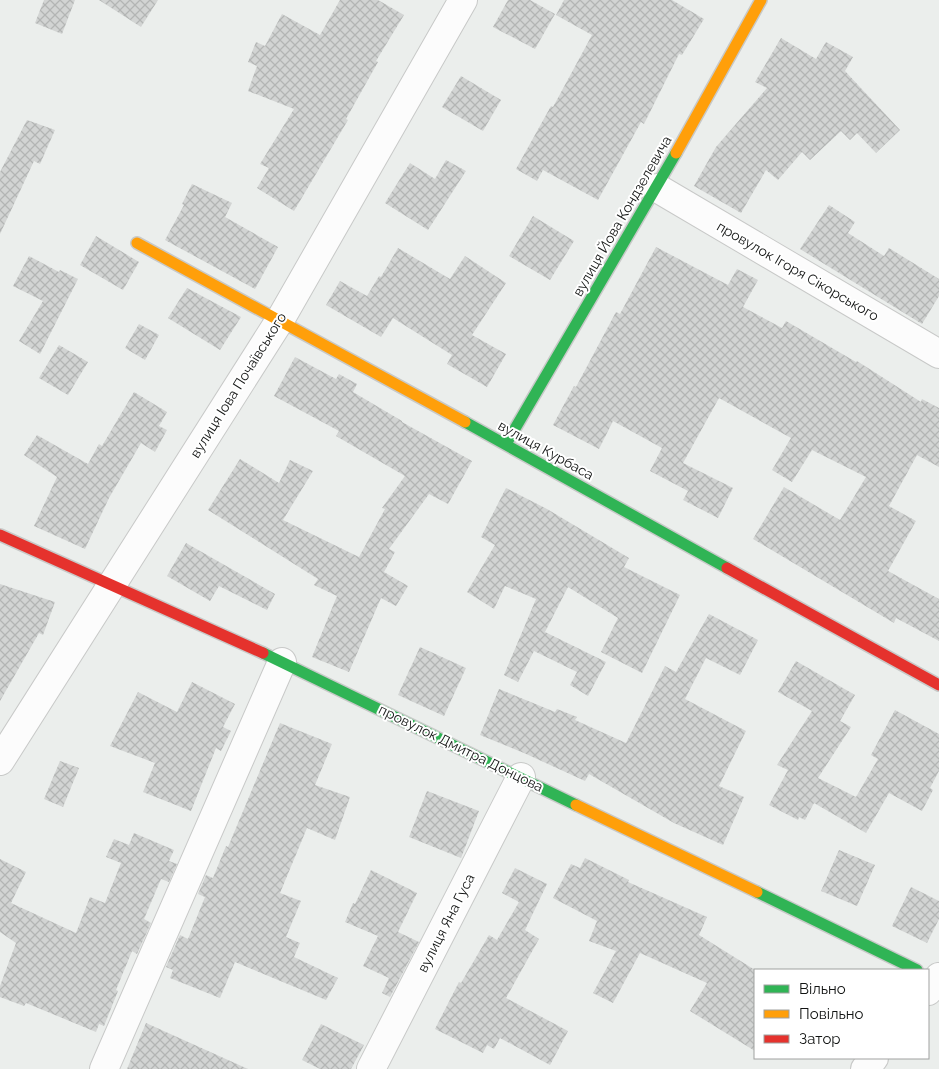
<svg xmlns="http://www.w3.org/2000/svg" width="939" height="1069" viewBox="0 0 939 1069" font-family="Raleway,sans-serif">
	<defs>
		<pattern id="building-cross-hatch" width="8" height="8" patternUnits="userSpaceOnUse" patternTransform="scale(1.25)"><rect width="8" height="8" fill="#d2d4d3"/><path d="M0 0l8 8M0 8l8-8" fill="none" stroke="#b3b5b4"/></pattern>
	</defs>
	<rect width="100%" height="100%" fill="#ebeeec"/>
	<!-- building -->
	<g fill="url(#building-cross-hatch)">
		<path d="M44,0H75L62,34L35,23Z"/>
		<path d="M99,0H158L141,27Z"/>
		<path d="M340,0H378L404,15L376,61L378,62L346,119L348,120L294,211L257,188L269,168L260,164L294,109L248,91L257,66L248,62L256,42L265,46L282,14L320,35Z"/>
		<path d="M508,0H530L555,14L535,49L493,27Z"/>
		<path d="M564,0H672L704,19L682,55L679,54L644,124L641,122L598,200L543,170L537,181L516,169L551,106L553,107L592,35L556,15Z"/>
		<path d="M781,38L816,59L826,42L853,57L845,71L900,130L876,153L857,133L850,140L841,131L810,160L802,152L778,180L766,170L741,213L694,186L716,147L767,88L755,82Z"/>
		<path d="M461,76L501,100L483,131L442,107Z"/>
		<path d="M27,120L55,130L40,164L34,161L0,234V172Z"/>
		<path d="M446,160L466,171L428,230L385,203L410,163L435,179Z"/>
		<path d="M192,184L232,203L225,217L278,247L255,289L165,240L184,205L182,204Z"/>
		<path d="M829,205L855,222L848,233L884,256L889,248L939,279V296L922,324L800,249Z"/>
		<path d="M533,216L574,241L550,280L509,256Z"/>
		<path d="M96,236L139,262L123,290L80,265Z"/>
		<path d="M656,247L728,285L737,269L758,280L743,307L782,328L786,321L856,362L857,361L921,402L922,399L939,408V467L917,455L889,506L916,521L888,571L939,599V641L896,618L894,623L753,539L784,487L840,520L866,477L812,450L792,482L772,470L791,438L719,398L683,463L733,488L718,518L683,500L688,491L650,471L662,448L613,421L599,449L553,425L574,386L576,387L616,312L620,314Z"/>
		<path d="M398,248L450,279L465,256L506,283L472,335L506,354L487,387L447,364L452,355L393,318L381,337L326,305L340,281L367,296L379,276L381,277Z"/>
		<path d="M29,256L59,272L60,270L78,279L40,354L19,341L43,301L13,286Z"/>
		<path d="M187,288L241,317L220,350L168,318Z"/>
		<path d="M139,324L159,335L145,360L125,348Z"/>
		<path d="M59,345L88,362L68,395L39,378Z"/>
		<path d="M295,357L336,379L339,374L357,384L353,392L402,421V422L472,461L448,504L429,494L389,549L395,552L384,572L408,586L396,606L381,598L349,672L312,657L337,596L314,585L318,579L208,510L240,459L279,483L290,460L313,471L283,520L359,557L385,509L382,508L405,476L336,436L339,431L274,396Z"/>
		<path d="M134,392L167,412L159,426L167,430L155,452L141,443L109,498L85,549L34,526L57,477L24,455L37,435L88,464L99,444L102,446Z"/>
		<path d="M506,488L547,509L629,558L624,567L680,595L642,673L601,652L618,618L568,587L545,632L606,662L588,696L570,685L577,672L534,651L518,682L504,675L536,599L505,586L494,609L467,592L495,545L481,537Z"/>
		<path d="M186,543L275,594L267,610L219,586L210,601L167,576Z"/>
		<path d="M0,584L55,602L43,635L39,633L0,701Z"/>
		<path d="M709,614L758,640L740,675L706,658L685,699L746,731L719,786L744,797L723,845L674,823L589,774L585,781L524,753L480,735L499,689L555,712L557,709L577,717L575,720L626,743L665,666L676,672Z"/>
		<path d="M420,647L466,668L444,716L398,695Z"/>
		<path d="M796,661L855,695L840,721L851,727L818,778L856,797L878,759L871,755L895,710L939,734V771L930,788L933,790L922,811L889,793L866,833L814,803L805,820L799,817L798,820L769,805L788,770L777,765L812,711L778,692Z"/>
		<path d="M192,682L235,704L223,727L231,731L221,751L216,748L191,811L143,792L155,763L110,746L138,692L177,712Z"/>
		<path d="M280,723L332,744L315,785L350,797L335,840L307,828L280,893L301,901L286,937L300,943L294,957L338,978L326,1000L235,962L220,998L170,978L173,970L166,967L180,935L188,939L205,897L198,894L206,875L213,878L226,846L228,847Z"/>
		<path d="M60,761L79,768L63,807L44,799Z"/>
		<path d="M427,791L479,811L461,858L409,837Z"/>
		<path d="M134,833L174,850L169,861L177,864L169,882L161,879L144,919L151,923L137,954L132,951L116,990L118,991L104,1026L99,1024L96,1032L26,1003L24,1006L0,997V986L16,943L0,932V859L26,872L11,903L76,933L90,897L105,903L121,863L106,857L114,839L129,845Z"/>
		<path d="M839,850L875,865L857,906L821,891Z"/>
		<path d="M585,858L629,880L628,882L707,917L699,935L755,970V1051L690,1011L707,983L640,953L613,1003L593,993L616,951L589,941L597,921L553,898L571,864L580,868Z"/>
		<path d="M515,868L547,884L525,930L539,939L506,998L568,1031L550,1065L500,1038L494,1049L487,1045L483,1053L435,1029L459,982L461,983L489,935L497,940L519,902L502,893Z"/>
		<path d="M371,870L417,893L398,932L419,942L390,997L382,993L389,978L363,966L378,936L345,922L353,903L355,904Z"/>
		<path d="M911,887L939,901V919L927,943L892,926Z"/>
		<path d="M146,1023L248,1069H127Z"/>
		<path d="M321,1024L364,1045L351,1069H320L302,1060Z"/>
	</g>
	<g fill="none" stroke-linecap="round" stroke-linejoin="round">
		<defs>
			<g id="street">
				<path d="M657,188L939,354"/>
				<path d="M0,761L280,320L463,0"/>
				<path d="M928,991L939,977"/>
				<path d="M104,1069L282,662"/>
				<path d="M371,1069L521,777"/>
				<path d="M865,1069L874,1058"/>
			</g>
			<g id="fast">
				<path d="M465,422L727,568"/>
				<path d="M506,444L676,153"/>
				<path d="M263,653L576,805"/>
				<path d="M757,892L917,970"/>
			</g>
			<g id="slow">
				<path d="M676,153L761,0"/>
				<path d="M137,243L465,422"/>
				<path d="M576,805L757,892"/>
			</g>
			<g id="jam">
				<path d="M0,535L263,653"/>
				<path d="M727,568L939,685"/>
			</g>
		</defs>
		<!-- street casing -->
		<use href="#street" stroke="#c8c9c8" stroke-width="30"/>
		<!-- fast casing -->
		<use href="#fast" stroke="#c8c9c8" stroke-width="14"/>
		<!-- slow casing -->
		<use href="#slow" stroke="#c8c9c8" stroke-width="14"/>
		<!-- jam casing -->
		<use href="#jam" stroke="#c8c9c8" stroke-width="14"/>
		<!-- street -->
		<use href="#street" stroke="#fcfcfc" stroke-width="28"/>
		<!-- fast -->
		<use href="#fast" stroke="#30b455" stroke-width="11"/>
		<!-- slow -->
		<use href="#slow" stroke="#ff9f0a" stroke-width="11"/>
		<!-- jam -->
		<use href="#jam" stroke="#e5322d" stroke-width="11"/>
	</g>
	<g text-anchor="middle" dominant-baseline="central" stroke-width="4" stroke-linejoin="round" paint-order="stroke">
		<!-- street labels -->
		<g font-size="14" fill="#111312" stroke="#fff">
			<text transform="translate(622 216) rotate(-60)">вулиця Йова Кондзелевича</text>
			<text transform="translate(798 271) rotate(30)">провулок Ігоря Сікорського</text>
			<text transform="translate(238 385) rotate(-58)">вулиця Іова Почаївського</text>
			<text transform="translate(546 450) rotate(29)">вулиця Курбаса</text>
			<text transform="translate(461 748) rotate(26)">провулок Дмитра Донцова</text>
			<text transform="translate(446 923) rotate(-63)">вулиця Яна Гуса</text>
		</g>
	</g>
	<!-- legend -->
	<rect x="754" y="969" width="175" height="90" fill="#ffffff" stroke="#a0a1a0"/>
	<rect x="764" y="985" width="25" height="8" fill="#30b455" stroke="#a0a1a0"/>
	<text x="799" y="994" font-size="15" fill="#111312">Вільно</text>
	<rect x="764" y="1010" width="25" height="8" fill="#ff9f0a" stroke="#a0a1a0"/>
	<text x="799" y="1019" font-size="15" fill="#111312">Повільно</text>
	<rect x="764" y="1035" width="25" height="8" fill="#e5322d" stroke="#a0a1a0"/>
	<text x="799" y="1044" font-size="15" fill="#111312">Затор</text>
</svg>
